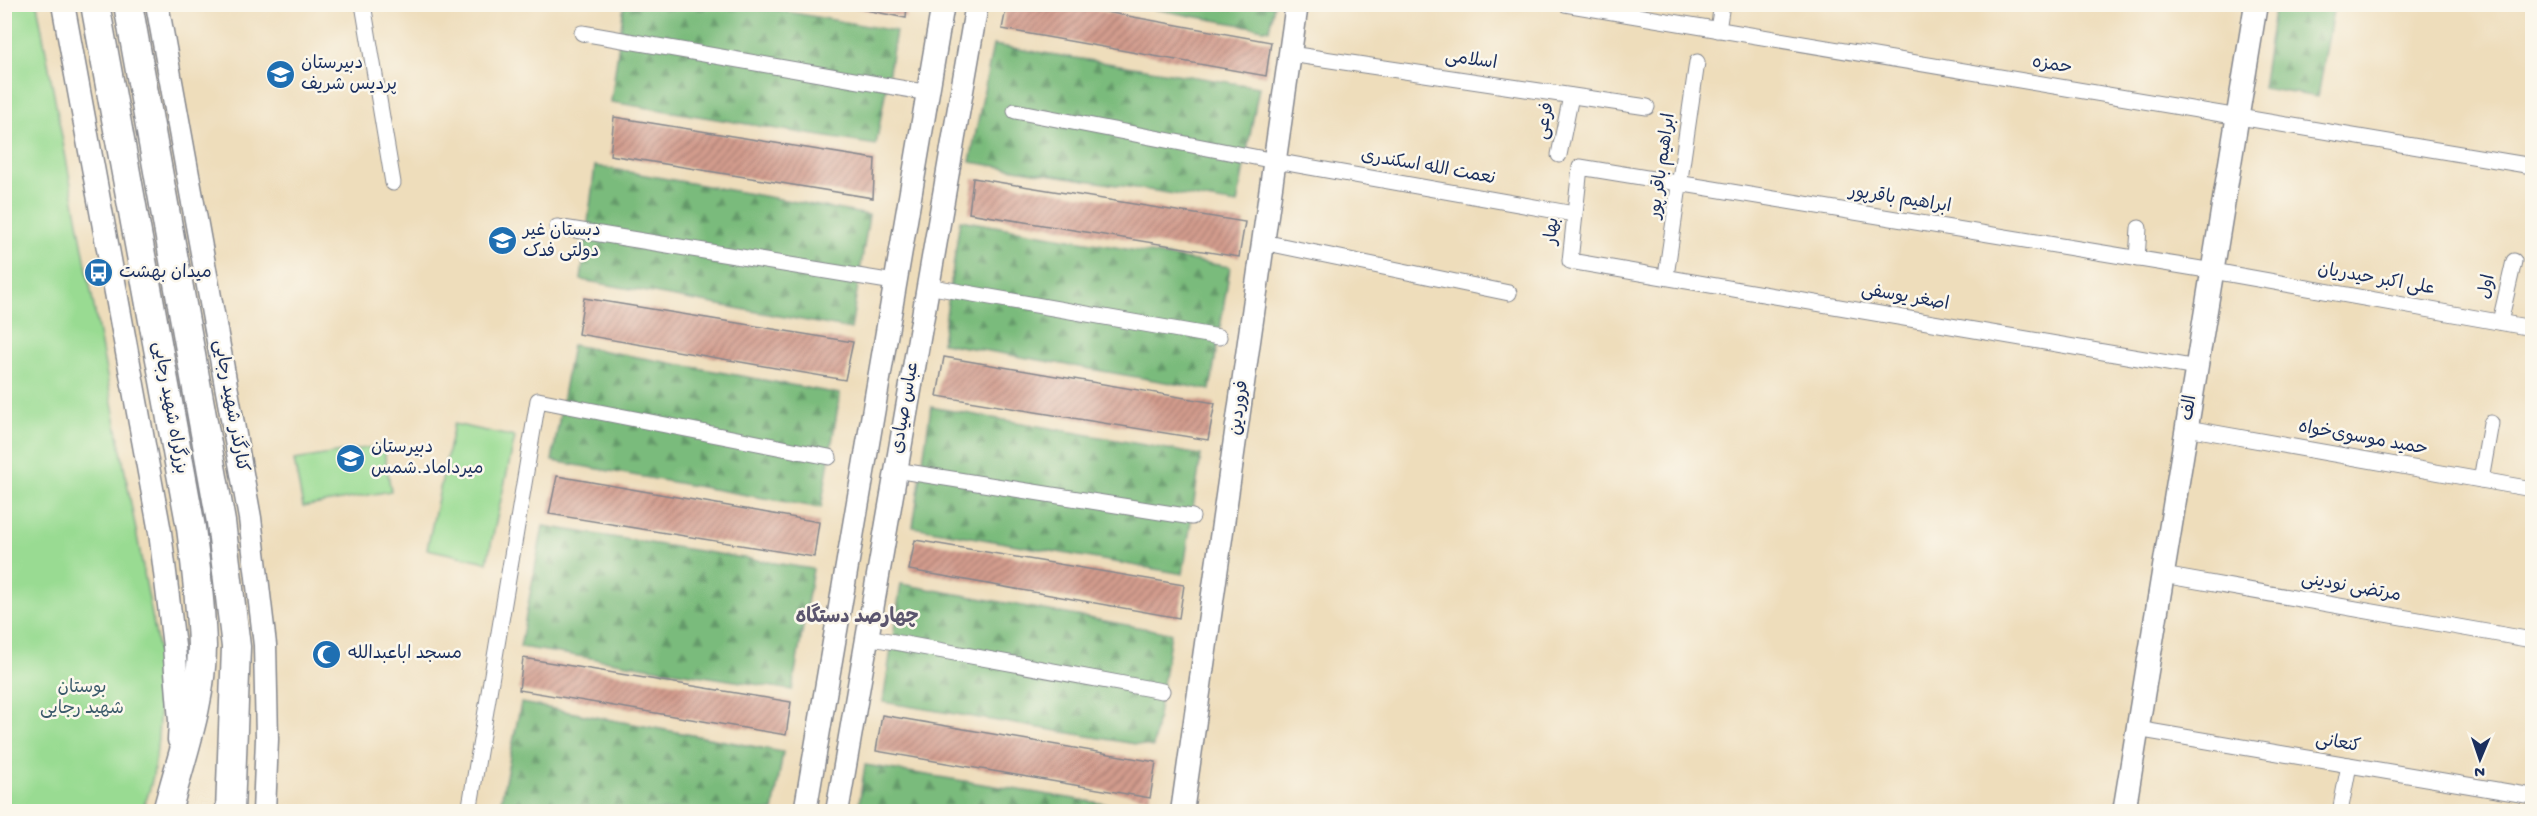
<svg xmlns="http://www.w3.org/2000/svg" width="2537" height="816" viewBox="0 0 2537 816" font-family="'Gochi Hand','Playpen Sans Arabic',sans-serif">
	<defs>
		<pattern id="forest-firs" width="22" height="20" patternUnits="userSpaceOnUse" patternTransform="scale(1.5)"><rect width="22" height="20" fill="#7abb7c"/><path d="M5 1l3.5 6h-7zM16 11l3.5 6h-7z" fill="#639869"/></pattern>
		<pattern id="building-hatch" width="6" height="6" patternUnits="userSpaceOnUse" patternTransform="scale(1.5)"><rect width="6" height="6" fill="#d29b8c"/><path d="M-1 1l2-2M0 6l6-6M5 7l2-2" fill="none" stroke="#aa7f76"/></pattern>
	</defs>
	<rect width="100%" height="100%" fill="#fbf7ec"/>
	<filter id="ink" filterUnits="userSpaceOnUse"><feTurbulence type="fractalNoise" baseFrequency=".0167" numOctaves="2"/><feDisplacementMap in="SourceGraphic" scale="12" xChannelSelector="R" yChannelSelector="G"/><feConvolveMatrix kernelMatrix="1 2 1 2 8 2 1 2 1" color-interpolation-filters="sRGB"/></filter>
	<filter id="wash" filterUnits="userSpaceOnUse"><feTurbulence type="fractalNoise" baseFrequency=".008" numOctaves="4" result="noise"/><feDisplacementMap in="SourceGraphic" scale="24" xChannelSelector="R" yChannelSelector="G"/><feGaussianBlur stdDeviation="1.35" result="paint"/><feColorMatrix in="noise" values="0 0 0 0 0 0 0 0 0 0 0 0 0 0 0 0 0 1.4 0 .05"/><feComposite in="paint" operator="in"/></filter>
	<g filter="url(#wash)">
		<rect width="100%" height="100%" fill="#edb"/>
		<!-- forest -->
		<g fill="url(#forest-firs)" stroke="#4a756d" stroke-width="1.5">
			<path d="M624,5H749L896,31L876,145L611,102Z"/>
			<path d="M1131,5H1274L1269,30Z"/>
			<path d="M2275,5H2334L2318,97L2262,88Z"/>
			<path d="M993,45L1259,87L1237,204L970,162Z"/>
			<path d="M595,166L869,215L851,329L581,280Z"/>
			<path d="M960,220L1230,267L1210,390L942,343Z"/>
			<path d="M572,345L840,394L821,508L552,461Z"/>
			<path d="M931,407L1201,455L1183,574L913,527Z"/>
			<path d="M543,526L813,569L792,690L520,647Z"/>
			<path d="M901,584L1171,633L1153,747L883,702Z"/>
			<path d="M521,703L783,752L773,811H499Z"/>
			<path d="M865,765L1149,811H858Z"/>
		</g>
		<!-- park -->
		<g fill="#99db92" stroke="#5a8578" stroke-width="1.5">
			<path d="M37,4L160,658C160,699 161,776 141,811H5L4,5Z"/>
			<path d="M454,424L515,437L487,562L427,549Z"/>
			<path d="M383,445L391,491L303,507L294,460Z"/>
		</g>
		<g id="blocks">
			<!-- building -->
			<g fill="url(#building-hatch)">
				<path d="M836,4H907L906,18Z"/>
				<path d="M1007,4H1062L1271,42L1266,76L1002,29Z"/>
				<path d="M614,117L875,159L873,198L610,155Z"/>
				<path d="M973,178L1245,222L1239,257L969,213Z"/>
				<path d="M584,298L853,342L845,380L578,334Z"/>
				<path d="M944,357L1215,403L1208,440L937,396Z"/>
				<path d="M557,476L819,522L814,557L549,514Z"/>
				<path d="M915,540L1184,585L1179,618L909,570Z"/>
				<path d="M523,658L791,702L786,735L519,690Z"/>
				<path d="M882,715L1156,762L1150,798L876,751Z"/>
			</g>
		</g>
	</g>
	<g filter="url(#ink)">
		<use href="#blocks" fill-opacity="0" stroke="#84868c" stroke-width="1.5"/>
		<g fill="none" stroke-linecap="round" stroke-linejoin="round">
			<defs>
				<g id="street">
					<path d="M363,4L393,183"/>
					<path d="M1565,4L2532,166"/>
					<path d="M1718,30L1722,4"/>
					<path d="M582,33L929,93"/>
					<path d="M1290,54L1647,107"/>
					<path d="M1015,111L1275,161L1574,214"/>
					<path d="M1559,155L1571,96"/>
					<path d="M557,227L894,282"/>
					<path d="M1263,242L1509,293"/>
					<path d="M2137,259L2139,228"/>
					<path d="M1666,276L1697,62"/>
					<path d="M927,286L1219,337"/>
					<path d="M2500,322L2514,261"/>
					<path d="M2197,368L1570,261L1580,167L2213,271L2532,328"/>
					<path d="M2187,428L2532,489"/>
					<path d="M895,470L1192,517"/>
					<path d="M2481,480L2491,423"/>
					<path d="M2163,575L2532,640"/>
					<path d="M867,637L1162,691"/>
					<path d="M2137,729L2532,796"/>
					<path d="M469,812L538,400L829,457"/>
					<path d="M2340,812L2349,765"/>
				</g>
				<g id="secondary">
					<path d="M63,4L160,532L174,646L180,721L179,740"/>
					<path d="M157,4L250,518L265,645L267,739L264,812"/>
					<path d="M805,812L943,4"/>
					<path d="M837,812L977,4"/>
					<path d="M1182,812L1297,4"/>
					<path d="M2124,812L2256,4"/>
				</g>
				<g id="highway">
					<path d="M95,4L191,528C196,567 201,607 202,646C202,703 181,757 167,812"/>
					<path d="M128,4L221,522L236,647L230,812"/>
				</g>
			</defs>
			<!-- street casing -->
			<use href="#street" stroke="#84868c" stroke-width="17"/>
			<!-- secondary casing -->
			<use href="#secondary" stroke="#84868c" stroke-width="25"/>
			<!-- highway casing -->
			<use href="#highway" stroke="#84868c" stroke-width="31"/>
			<!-- street -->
			<use href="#street" stroke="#fff" stroke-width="15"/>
			<!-- secondary -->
			<use href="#secondary" stroke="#fff" stroke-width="22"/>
			<!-- highway -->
			<use href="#highway" stroke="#fff" stroke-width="28"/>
		</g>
	</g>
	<!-- icons -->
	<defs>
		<symbol id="school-disc" viewBox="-11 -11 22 22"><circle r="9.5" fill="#1f6fb2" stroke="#fbf7ec"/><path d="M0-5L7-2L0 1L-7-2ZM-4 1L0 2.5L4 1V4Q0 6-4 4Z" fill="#fff"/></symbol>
		<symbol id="bus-disc" viewBox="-11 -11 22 22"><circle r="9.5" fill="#1f6fb2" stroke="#fbf7ec"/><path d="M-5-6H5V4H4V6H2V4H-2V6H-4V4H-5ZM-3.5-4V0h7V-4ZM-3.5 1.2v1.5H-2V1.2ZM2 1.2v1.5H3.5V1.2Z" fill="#fff"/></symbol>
		<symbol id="mosque-disc" viewBox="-11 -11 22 22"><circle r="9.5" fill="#1f6fb2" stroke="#fbf7ec"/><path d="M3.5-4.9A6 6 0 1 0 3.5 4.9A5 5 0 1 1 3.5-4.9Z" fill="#fff"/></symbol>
	</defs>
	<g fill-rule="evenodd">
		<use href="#school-disc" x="264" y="58" width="33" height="33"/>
		<use href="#school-disc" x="486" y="224" width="33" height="33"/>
		<use href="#bus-disc" x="82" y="256" width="33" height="33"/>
		<use href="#school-disc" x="334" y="442" width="33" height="33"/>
		<use href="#mosque-disc" x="310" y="638" width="33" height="33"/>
	</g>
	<g text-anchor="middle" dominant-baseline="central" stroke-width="5" stroke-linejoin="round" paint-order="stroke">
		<!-- street labels -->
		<g font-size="18" fill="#1b2f5e" stroke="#fbf7ec">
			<text transform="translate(1471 61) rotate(8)">اسلامی</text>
			<text transform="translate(2052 66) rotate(9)">حمزه</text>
			<text transform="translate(1546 121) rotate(-79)">فرعی</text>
			<text transform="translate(1663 166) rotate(-82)">ابراهیم باقر پور</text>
			<text transform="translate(1428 168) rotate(10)">نعمت الله اسکندری</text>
			<text transform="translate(1900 200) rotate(9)">ابراهیم باقرپور</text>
			<text transform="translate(1553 231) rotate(-85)">بهار</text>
			<text transform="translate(2376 280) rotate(10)">علی اکبر حیدریان</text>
			<text transform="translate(2488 287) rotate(-78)">اول</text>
			<text transform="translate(1905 298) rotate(10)">اصغر یوسفی</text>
			<text transform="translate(230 406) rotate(80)">کنارگذر شهید رجایی</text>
			<text transform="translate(169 408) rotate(80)">بزرگراه شهید رجایی</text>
			<text transform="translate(906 408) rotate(-80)">عباس صیادی</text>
			<text transform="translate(1240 408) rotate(-82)">فروردین</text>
			<text transform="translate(2190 408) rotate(-81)">الف</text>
			<text transform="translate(2363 439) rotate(10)">حمید موسوی‌خواه</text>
			<text transform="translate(2351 588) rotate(10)">مرتضی نودینی</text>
			<text transform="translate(2338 744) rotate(10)">کنعانی</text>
		</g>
		<!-- poi labels -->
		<g font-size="18" fill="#1b2f5e" stroke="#fbf7ec" text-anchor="start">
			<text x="301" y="64">دبیرستان<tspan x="301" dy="21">پردیس شریف</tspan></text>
			<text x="523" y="231">دبستان غیر<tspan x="523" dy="21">دولتی فدک</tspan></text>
			<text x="119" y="273">میدان بهشت</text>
			<text x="371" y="448">دبیرستان<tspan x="371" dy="21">میرداماد.شمس</tspan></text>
			<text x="348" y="654">مسجد اباعبدالله</text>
		</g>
		<!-- park labels -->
		<g font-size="18" fill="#3a5a6b" stroke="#fbf7ec">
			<text x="82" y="688">بوستان<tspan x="82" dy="21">شهید رجایی</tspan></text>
		</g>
		<!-- neighbourhood labels -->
		<g font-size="20" font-weight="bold" fill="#5b556e" stroke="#fbf7ec">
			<text x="857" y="618">چهارصد دستگاه</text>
		</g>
	</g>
	<!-- margin -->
	<rect width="2537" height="816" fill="none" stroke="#fbf7ec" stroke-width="24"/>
	<!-- north arrow -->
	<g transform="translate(2480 759) rotate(182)" stroke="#fbf7ec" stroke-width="4.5" paint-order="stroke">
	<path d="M0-4.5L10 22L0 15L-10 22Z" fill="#1b2f5e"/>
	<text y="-9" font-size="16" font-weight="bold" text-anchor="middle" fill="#1b2f5e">N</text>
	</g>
</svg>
